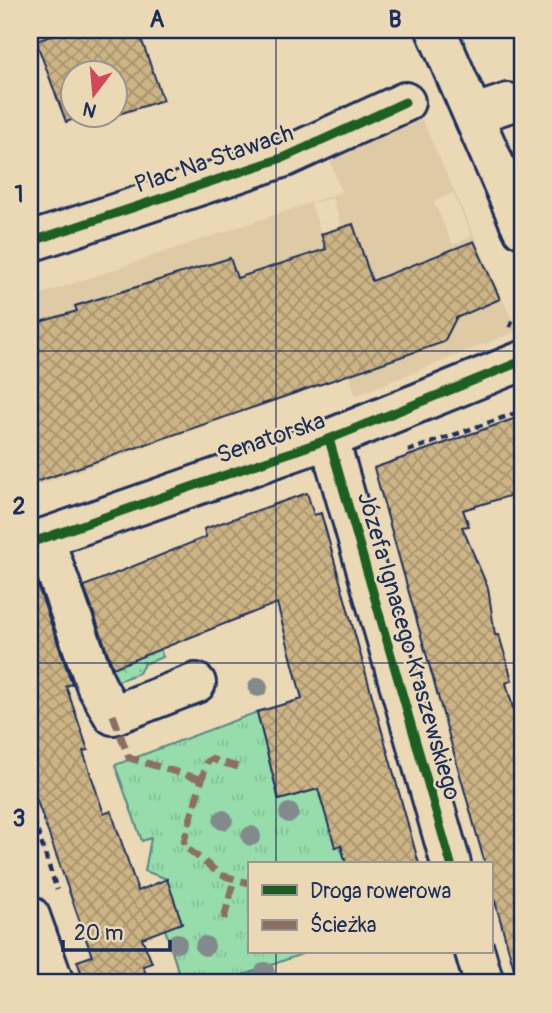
<svg xmlns="http://www.w3.org/2000/svg" width="552" height="1013" viewBox="0 0 552 1013" font-family="Pangolin,sans-serif">
	<defs>
		<pattern id="grass-dots" width="8" height="8" patternUnits="userSpaceOnUse" patternTransform="scale(1.75)"><rect width="8" height="8" fill="#97ddab"/><path d="M2 2h.1M6 6h.1" fill="none" stroke="#82be96" stroke-width="1.8" stroke-linecap="round"/></pattern>
		<pattern id="forest-crowns" width="20" height="18" patternUnits="userSpaceOnUse" patternTransform="scale(1.75)"><rect width="20" height="18" fill="#97ddab"/><path d="M2 6a3 3 0 1 1 6 0M12 15a3 3 0 1 1 6 0" fill="none" stroke="#82be96"/></pattern>
		<pattern id="park-tufts" width="24" height="20" patternUnits="userSpaceOnUse" patternTransform="scale(1.75)"><rect width="24" height="20" fill="#97ddab"/><path d="M3 7l-1-3M5 7V3M7 7l1-3M15 17l-1-3M17 17v-4M19 17l1-3" fill="none" stroke="#82be96"/></pattern>
		<pattern id="building-cross-hatch" width="8" height="8" patternUnits="userSpaceOnUse" patternTransform="scale(1.75)"><rect width="8" height="8" fill="#cdb484"/><path d="M0 0l8 8M0 8l8-8" fill="none" stroke="#a6936f"/></pattern>
	</defs>
	<rect width="100%" height="100%" fill="#ebd9b6"/>
	<filter id="ink" filterUnits="userSpaceOnUse"><feTurbulence type="fractalNoise" baseFrequency=".0143" numOctaves="2"/><feDisplacementMap in="SourceGraphic" scale="14" xChannelSelector="R" yChannelSelector="G"/><feConvolveMatrix kernelMatrix="1 2 1 2 8 2 1 2 1" color-interpolation-filters="sRGB"/></filter>
	<g filter="url(#ink)">
		<!-- built -->
		<path fill="#decba6" fill-rule="evenodd" d="M415,104L517,331L355,396L350,375L30,488V453L44,448L36,426L30,428V401L34,399L30,386V298L341,192L325,144ZM453,193L472,236L453,245L434,202ZM332,198L342,228L353,225L363,253L331,263L311,203ZM304,256L315,290L244,276ZM103,297L46,351L37,323L77,311L76,305Z"/>
		<!-- grass -->
		<path fill="url(#grass-dots)" stroke="#598684" stroke-width="2" d="M160,649L163,657L144,664L139,673L110,684L104,671Z"/>
		<!-- forest -->
		<path fill="url(#forest-crowns)" stroke="#598684" stroke-width="2" d="M303,952L269,966L276,983H182L174,957L201,976Z"/>
		<!-- park -->
		<path fill="url(#park-tufts)" stroke="#598684" stroke-width="2" d="M257,712L279,800L325,787L346,864H249V952H303L302,954L221,983H182L165,929L167,879L145,871L151,838L142,841L115,765Z"/>
		<!-- building -->
		<g fill="url(#building-cross-hatch)" stroke="#1b2f5e" stroke-width="2">
			<path d="M68,30H138L163,100L116,115V74H74V116H83L66,122L36,41Z"/>
			<path d="M353,224L372,281L474,241L500,299L456,318L444,342L30,484V325L77,311L75,306L230,258L237,278L326,249L321,234Z"/>
			<path d="M522,416V492L463,510L469,526L462,527L488,588L495,635H499L512,680L506,683L522,739V968L514,969L491,887V864H485L374,468Z"/>
			<path d="M307,493L314,515L321,513L419,864H346L341,845L335,847L318,789L279,800L257,712L302,699L277,603L113,668L84,586L206,537L204,529Z"/>
			<path d="M30,564L72,684L66,686L88,750L83,751L104,814L111,811L138,891L167,879L182,923L142,938L152,963L143,966L149,983H85L77,961L92,956L30,781Z"/>
		</g>
		<g fill="none" stroke-linecap="round" stroke-linejoin="round">
			<defs>
				<g id="minor">
					<path d="M436,30L522,228"/>
					<path d="M475,114L508,103"/>
					<path d="M30,242L285,157L405,102"/>
					<path d="M329,439L451,864"/>
					<path d="M44,538L96,685L113,715L196,683"/>
					<path d="M30,543L329,439L522,361"/>
					<path d="M30,916L54,983"/>
					<path d="M475,952L484,983"/>
				</g>
			</defs>
			<!-- minor casing -->
			<use href="#minor" stroke="#1b2f5e" stroke-width="44"/>
			<!-- path -->
			<g stroke="#1b2f5e" stroke-width="4.5" stroke-dasharray="7 5" stroke-linecap="butt">
				<path d="M510,327L514,317L522,314"/>
				<path d="M408,451L522,411"/>
				<path d="M30,809L57,890"/>
			</g>
			<!-- minor -->
			<use href="#minor" stroke="#ebd9b6" stroke-width="38"/>
			<!-- quiet -->
			<g stroke="#8d6e63" stroke-width="7" stroke-dasharray="14 7" stroke-linecap="butt">
				<path d="M113,715L129,758L200,779"/>
				<path d="M238,767L211,759L207,762L183,845L221,875L249,883"/>
				<path d="M224,919L234,879"/>
			</g>
			<defs>
				<g id="cycleway">
					<path d="M30,242L285,157L405,102"/>
					<path d="M329,439L451,864"/>
					<path d="M30,543L329,439L522,361"/>
				</g>
			</defs>
			<!-- cycleway casing -->
			<use href="#cycleway" stroke="#ebd9b6" stroke-width="13"/>
			<!-- cycleway -->
			<use href="#cycleway" stroke="#1b5e20" stroke-width="9"/>
		</g>
		<!-- trees -->
		<g fill="#838a8c">
			<circle cx="258" cy="687" r="10"/>
			<circle cx="289" cy="813" r="10"/>
			<circle cx="223" cy="820" r="10"/>
			<circle cx="251" cy="836" r="10"/>
			<circle cx="177" cy="943" r="10"/>
			<circle cx="205" cy="946" r="10"/>
			<circle cx="265" cy="972" r="10"/>
		</g>
	</g>
	<!-- grid -->
	<path fill="none" stroke="#1b2f5e" stroke-width="2" stroke-opacity="0.55" d="M276,30V864M30,351H522M30,663H522M276,952V983"/>
	<g text-anchor="middle" dominant-baseline="central" stroke-width="5" stroke-linejoin="round" paint-order="stroke">
		<!-- street labels -->
		<g font-size="24" fill="#1b2f5e" stroke="#ebd9b6">
			<text transform="translate(214 159) rotate(-19)">Plac Na Stawach</text>
			<text transform="translate(271 438) rotate(-19)">Senatorska</text>
			<text transform="translate(409 646) rotate(74)">Józefa Ignacego Kraszewskiego</text>
		</g>
	</g>
	<!-- margin -->
	<rect width="552" height="1013" fill="none" stroke="#ebd9b6" stroke-width="77"/>
	<!-- legend -->
	<rect x="248" y="862" width="245" height="91" fill="#ebd9b6" stroke="#989593" stroke-width="2"/>
	<rect x="262" y="885" width="35" height="10" fill="#1b5e20" stroke="#989593" stroke-width="2"/>
	<text x="310" y="898" font-size="21" fill="#1b2f5e">Droga rowerowa</text>
	<rect x="262" y="920" width="35" height="10" fill="#8d6e63" stroke="#989593" stroke-width="2"/>
	<text x="310" y="932" font-size="21" fill="#1b2f5e">Ścieżka</text>
	<!-- north arrow -->
	<g transform="translate(94 94) rotate(196)"><circle r="33" fill="#ebd9b6" stroke="#989593" stroke-width="2"/>
	<path d="M0-5L12 26L0 18L-12 26Z" fill="#d1495b"/>
	<text y="-10" font-size="19" font-weight="bold" text-anchor="middle" fill="#1b2f5e">N</text>
	</g>
	<!-- scale -->
	<path d="M63 940v10h107v-10" fill="none" stroke="#1b2f5e" stroke-width="3.5"/>
	<text x="74" y="940" font-size="21" fill="#1b2f5e" stroke="#ebd9b6" stroke-width="5" paint-order="stroke">20 m</text>
	<rect x="38" y="38" width="476" height="936" fill="none" stroke="#1b2f5e" stroke-width="2.5"/>
	<g font-size="23" text-anchor="middle" font-weight="bold" fill="#1b2f5e">
		<text x="157" y="27">A</text>
		<text x="395" y="27">B</text>
		<text x="19" y="202">1</text>
		<text x="19" y="514">2</text>
		<text x="19" y="826">3</text>
	</g>
</svg>
